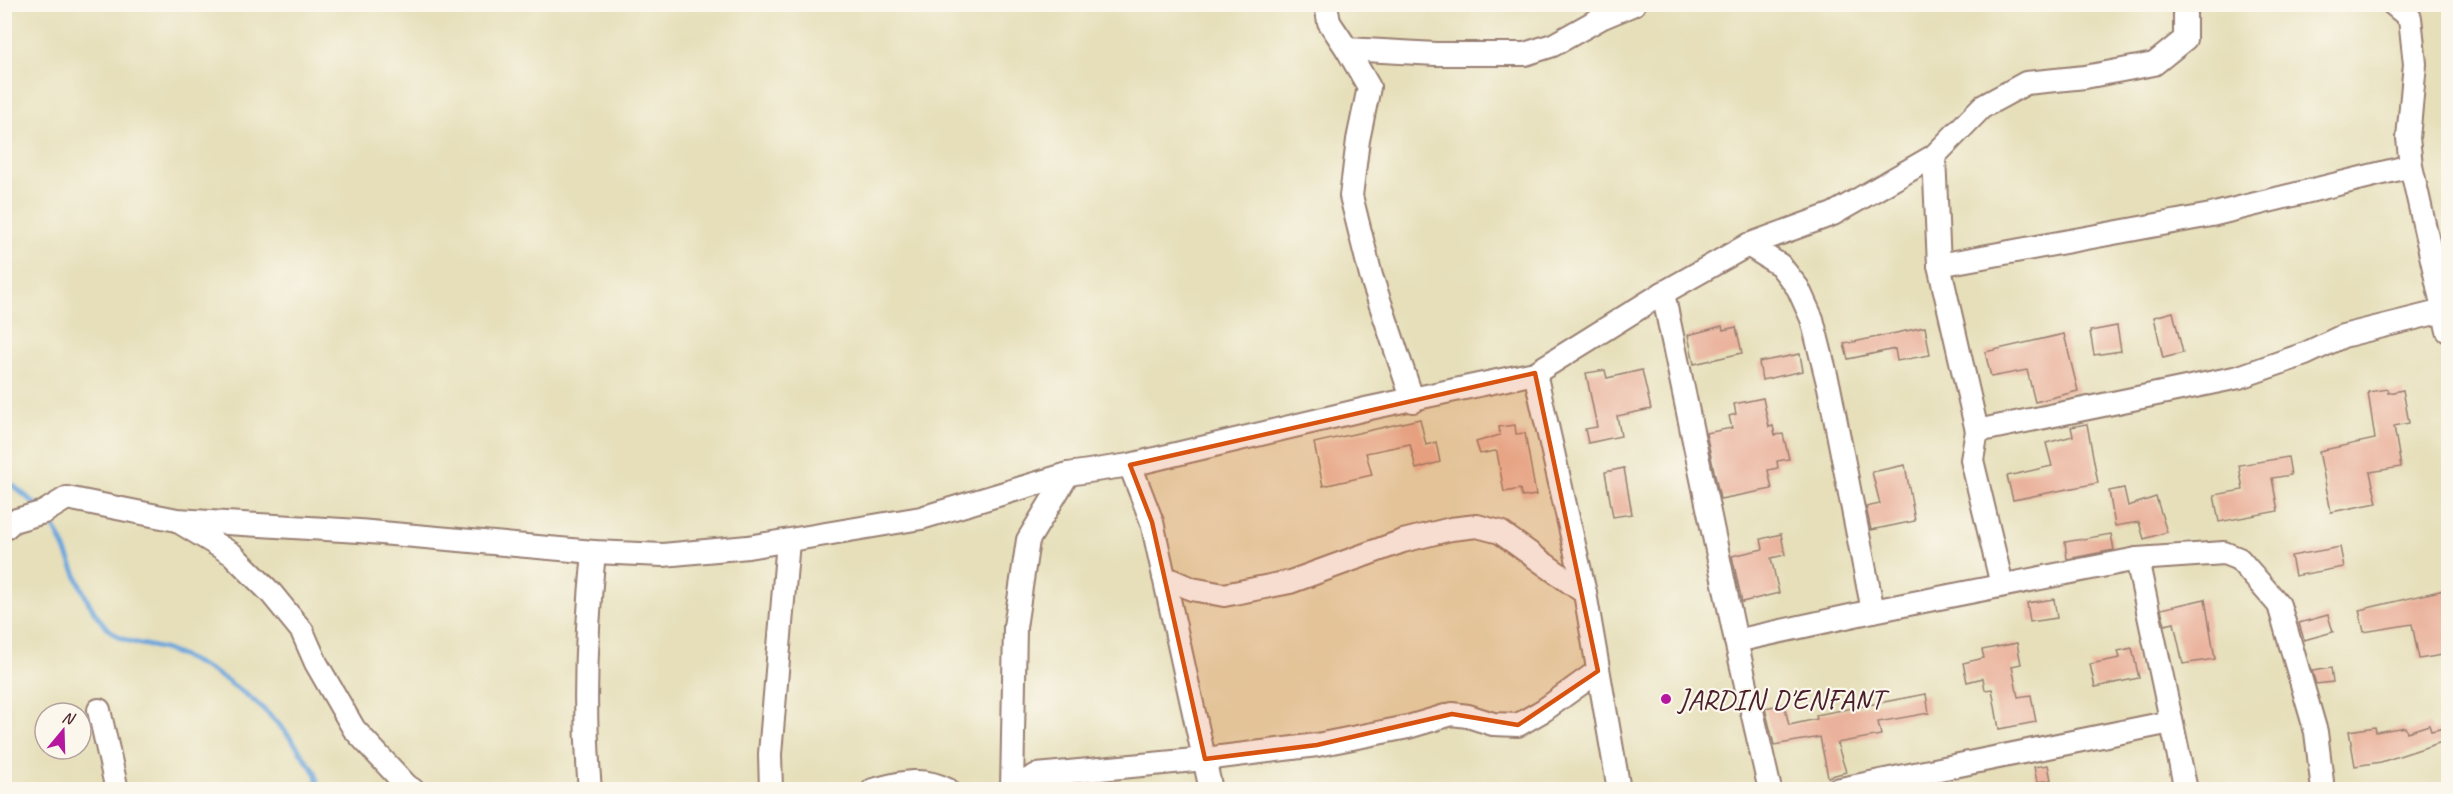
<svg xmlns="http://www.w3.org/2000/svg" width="2453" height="794" viewBox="0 0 2453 794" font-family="Caveat,sans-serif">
	<rect width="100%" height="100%" fill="#fbf7ec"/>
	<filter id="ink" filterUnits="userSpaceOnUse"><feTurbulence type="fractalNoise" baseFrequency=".0167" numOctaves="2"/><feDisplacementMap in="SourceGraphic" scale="12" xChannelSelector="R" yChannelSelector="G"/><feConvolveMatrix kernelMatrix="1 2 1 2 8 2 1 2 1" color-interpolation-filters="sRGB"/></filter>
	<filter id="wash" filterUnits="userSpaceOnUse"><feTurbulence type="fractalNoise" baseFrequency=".008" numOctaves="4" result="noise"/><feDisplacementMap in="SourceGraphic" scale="24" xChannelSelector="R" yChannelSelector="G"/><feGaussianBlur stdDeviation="1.35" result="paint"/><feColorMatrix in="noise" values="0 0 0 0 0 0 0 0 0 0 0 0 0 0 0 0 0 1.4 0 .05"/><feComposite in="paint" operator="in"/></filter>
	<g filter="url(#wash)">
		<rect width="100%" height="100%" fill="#e6dfba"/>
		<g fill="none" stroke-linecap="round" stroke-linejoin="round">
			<!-- stream -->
			<g stroke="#6ca6dc" stroke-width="5">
				<path d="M4,478L40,508"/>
				<path d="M48,517C71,549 81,608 112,632C128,645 151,644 169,651C221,670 274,710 304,757C307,762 312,767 315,772C317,777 317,784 319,790"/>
			</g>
		</g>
		<g id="blocks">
			<!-- building -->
			<g fill="#eab29c">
				<path d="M2173,312L2183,353L2163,358L2154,317Z"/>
				<path d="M1722,326L1723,330L1736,327L1742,353L1694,364L1688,335Z"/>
				<path d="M2117,326L2121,351L2094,355L2090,331Z"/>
				<path d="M1925,327L1930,355L1897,361L1895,349L1848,359L1844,344Z"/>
				<path d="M2064,334L2078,391L2035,402L2027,370L1991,377L1985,352Z"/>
				<path d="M1800,354L1803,371L1762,380L1759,362Z"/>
				<path d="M1605,370L1607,378L1642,370L1651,409L1617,416L1621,436L1588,443L1585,429L1597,427L1586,373Z"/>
				<path d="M2387,389L2388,393L2403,390L2409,423L2394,426L2401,467L2370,472L2377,503L2331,512L2319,451L2375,439L2368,392Z"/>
				<path d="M1763,398L1769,427L1773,426L1775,435L1783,434L1789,459L1777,461L1778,468L1768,470L1772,489L1720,499L1706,433L1732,428L1729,416L1736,414L1734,404Z"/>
				<path d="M1420,419L1426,445L1436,442L1440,462L1416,469L1410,444L1366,453L1372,475L1323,486L1314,443Z"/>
				<path d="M2086,424H2087L2098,483L2013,500L2007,476L2052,466L2046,443L2073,436L2071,427Z"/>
				<path d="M1515,425L1516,434L1525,433L1536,495L1522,497L1520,489L1504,492L1497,452L1495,451L1480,454L1476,442L1500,435L1499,427Z"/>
				<path d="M2288,457L2291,475L2272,478L2278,511L2219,522L2214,495L2243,490L2239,465Z"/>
				<path d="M1905,465L1915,521L1871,530L1866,507L1880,504L1872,472Z"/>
				<path d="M1624,468L1632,514L1613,517L1605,472Z"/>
				<path d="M2124,488L2128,506L2156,497L2167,532L2144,539L2139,522L2115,526L2109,491Z"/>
				<path d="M1781,534L1785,555L1771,558L1779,593L1742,602L1732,556L1763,549L1761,539Z"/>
				<path d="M2111,534L2114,550L2067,559L2065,542Z"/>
				<path d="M2340,547L2344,567L2295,576L2291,556Z"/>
				<path d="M2448,589V654L2419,659L2412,624L2364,632L2359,610Z"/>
				<path d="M2054,599L2057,618L2030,622L2027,603Z"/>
				<path d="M2205,599L2215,659L2183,664L2174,623L2165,625L2161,609Z"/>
				<path d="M2328,615L2333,632L2304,640L2299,623Z"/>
				<path d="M2017,643L2021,664L2012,666L2018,697L2031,695L2036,722L1999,729L1992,689L1985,690L1983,678L1967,682L1963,663L1984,658L1982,650Z"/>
				<path d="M2132,648L2139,678L2095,687L2090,664L2120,658L2118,651Z"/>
				<path d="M2331,668L2333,682L2316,684L2312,671Z"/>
				<path d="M1926,694L1929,713L1878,722L1881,735L1837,743L1846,772L1828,777L1820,737L1774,745L1765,708L1784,704L1789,725L1817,719L1816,715Z"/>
				<path d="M2429,725L2431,731L2448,727V740L2381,762L2355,766L2349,731L2375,727L2376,732L2405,727L2407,732Z"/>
				<path d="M2048,765L2051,780L2037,782L2034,767Z"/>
			</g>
		</g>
	</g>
	<g filter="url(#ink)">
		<use href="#blocks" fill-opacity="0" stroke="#987f72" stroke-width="1.5"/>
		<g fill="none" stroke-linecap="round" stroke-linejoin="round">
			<defs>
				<g id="minor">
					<path d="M1326,4L1329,22L1347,49L1436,54H1525L1553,45L1603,17L1634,4"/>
					<path d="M2393,4L2410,18L2415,64L2408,138L2411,166L2448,331"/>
					<path d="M1347,49L1369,87L1358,140L1351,196L1371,276L1413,401"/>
					<path d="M1934,156L1939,265L1977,431L1972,460L2002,585"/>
					<path d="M1748,245L1780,265L1798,288L1812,319L1829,387L1873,611"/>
					<path d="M1939,265L2211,215L2411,166"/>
					<path d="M1663,293L1736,641L1770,790"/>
					<path d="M1535,373L1585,593L1619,790"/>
					<path d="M1977,431L2239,377L2305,354L2343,336L2443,311"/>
					<path d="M1130,465L1152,522L1211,790"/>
					<path d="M181,523L232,554L271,593L302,631L316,663L354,729L407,786L413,790"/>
					<path d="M4,529L13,521L44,512L67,498L177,520L359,531L594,552L663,555L748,547L921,518L1068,474L1130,465L1370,408L1535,373L1663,293L1748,245L1833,214L1934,156L1982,107L2026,83L2085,77L2154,64L2185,39V4"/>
					<path d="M2137,559L2186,790"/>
					<path d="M1164,577L1192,589L1224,595L1290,582L1403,541L1451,529L1477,526L1500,532L1585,593"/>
					<path d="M1736,641L1873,611L2137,559L2224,553L2239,559L2279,605L2316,732L2323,790"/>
					<path d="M99,710L117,790"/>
					<path d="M590,790C583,711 586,630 594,552"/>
					<path d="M771,790L770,754L788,541"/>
					<path d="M873,790C900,783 922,776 948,790"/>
					<path d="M1009,790L1037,775L1205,759L1317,745L1408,727L1452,714L1468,716L1493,724L1518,725L1544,710L1598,671"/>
					<path d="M1012,790L1015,627L1028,540L1068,474"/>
					<path d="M1836,790L2171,722"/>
				</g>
			</defs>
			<!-- minor casing -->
			<use href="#minor" stroke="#987f72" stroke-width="26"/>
			<!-- minor -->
			<use href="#minor" stroke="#fff" stroke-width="22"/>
		</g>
	</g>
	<!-- marked area -->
	<path fill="#d8530f" fill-opacity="0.2" stroke="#d8530f" stroke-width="4.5" stroke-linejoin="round" d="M1535,373L1598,671L1518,725L1452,714L1317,745L1205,759L1152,522L1130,465Z"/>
	<!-- markers -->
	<circle fill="#b5179e" stroke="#fbf7ec" stroke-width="2" cx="1666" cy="699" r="6"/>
	<g text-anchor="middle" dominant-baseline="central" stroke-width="4.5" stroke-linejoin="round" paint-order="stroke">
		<!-- poi labels -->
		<g font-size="30" fill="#4a1f2b" stroke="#fbf7ec" text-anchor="start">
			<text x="1678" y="699">JARDIN D'ENFANT</text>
		</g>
	</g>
	<!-- margin -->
	<rect width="2453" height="794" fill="none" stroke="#fbf7ec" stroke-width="24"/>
	<!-- north arrow -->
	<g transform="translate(63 731) rotate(19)"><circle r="28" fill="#fbf7ec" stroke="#b4a19f" stroke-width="1.5"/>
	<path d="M0-4.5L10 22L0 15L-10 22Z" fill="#b5179e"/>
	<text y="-9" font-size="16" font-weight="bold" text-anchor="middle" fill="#4a1f2b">N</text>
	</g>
</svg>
